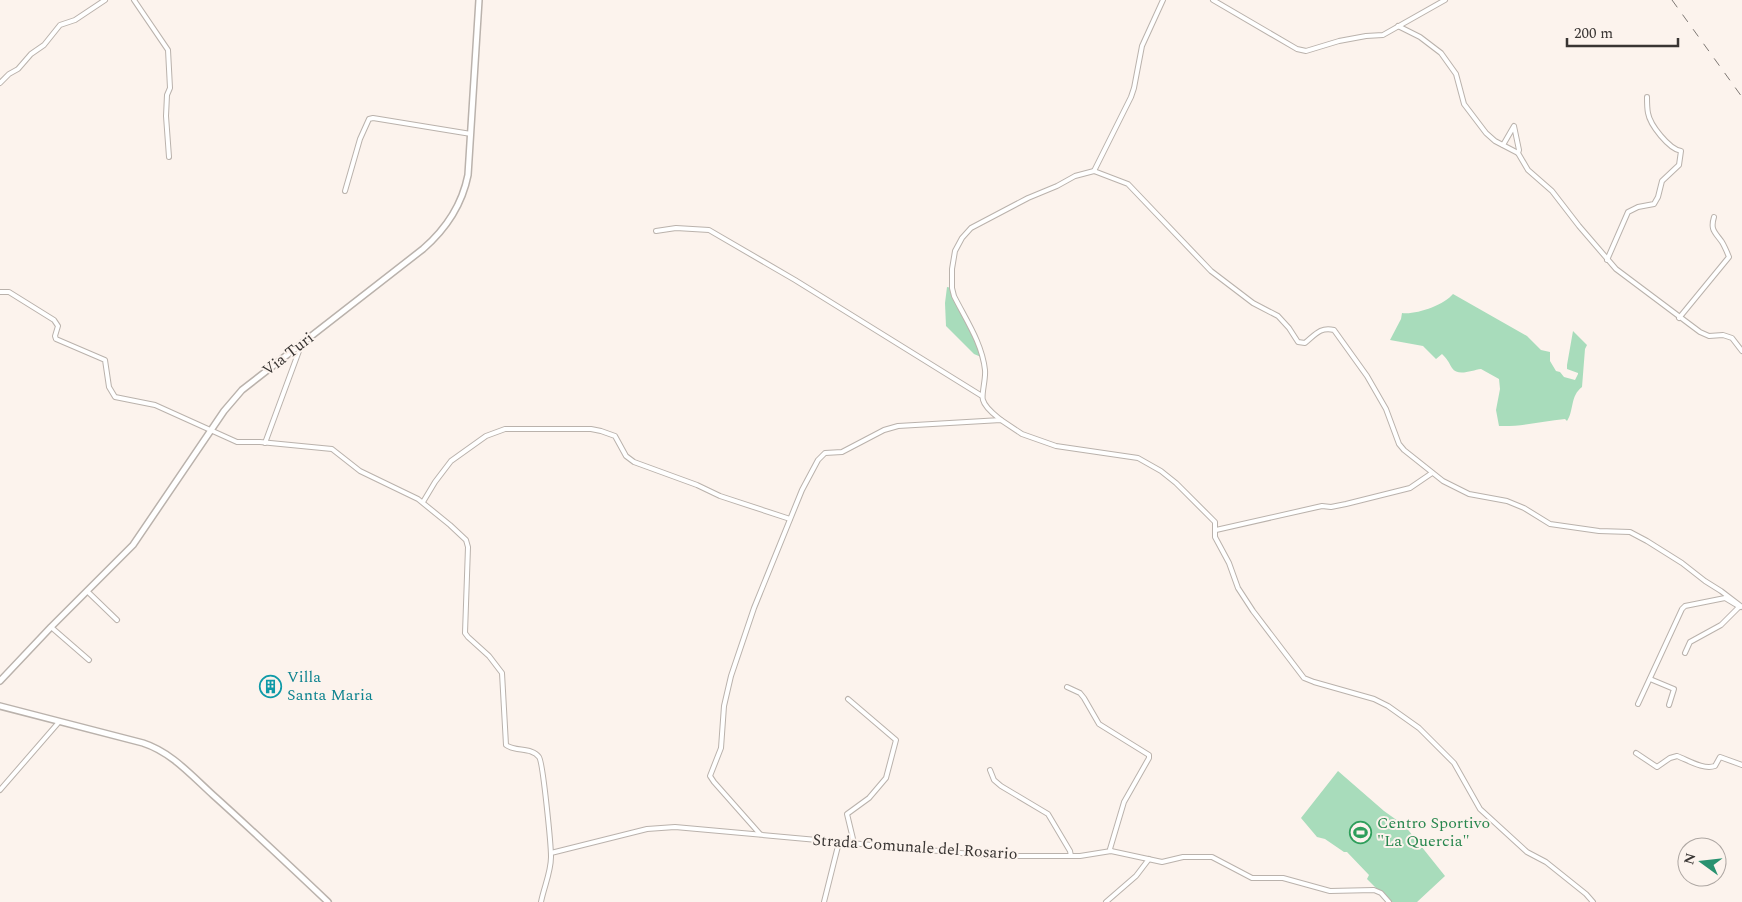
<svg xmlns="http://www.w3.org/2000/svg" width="1742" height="902" viewBox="0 0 1742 902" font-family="Spectral,serif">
	<rect width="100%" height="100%" fill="#fcf3ed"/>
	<!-- green -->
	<g fill="#a8dcbb">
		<path d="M947,287L952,288L978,345L981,357L974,354L946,326L945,303Z"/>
		<path d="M1453,294L1527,336L1541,350L1550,352V361L1556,371L1560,372L1564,377L1575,380L1578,374V373L1567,369V365L1573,331L1587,345L1585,349L1582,387C1570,396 1574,411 1567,421L1565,419C1542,421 1521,427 1499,426L1496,410L1500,389L1499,379L1481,369C1472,370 1458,377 1452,368C1448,361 1448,360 1442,354L1436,359L1423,346L1390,340L1401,319L1402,313C1416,315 1444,305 1453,294Z"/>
		<path d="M1338,771L1384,811L1405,826L1445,876L1417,902H1390L1367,879L1369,875L1347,852H1344L1325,839L1317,837L1301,818Z"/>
	</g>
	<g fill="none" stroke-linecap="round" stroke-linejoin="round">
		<defs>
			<g id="street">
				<path d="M134,0L168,50L170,88L167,95L166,116L169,157"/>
				<path d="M1213,0L1297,49L1306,51L1339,41L1366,36L1383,35L1445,0"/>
				<path d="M1398,26L1420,37L1441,53L1456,74L1464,104L1486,133L1495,141L1518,153"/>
				<path d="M0,83L9,74L18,69L31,54L44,45L60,25L75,20L105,0"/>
				<path d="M1503,145L1514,126L1519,150L1518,153L1528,170L1552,191L1579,226L1616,269L1700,332L1709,336L1723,335L1732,338L1742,351"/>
				<path d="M1094,171L1131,97L1134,88L1142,46L1163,0"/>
				<path d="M345,191L360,139L369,119L373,118L471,134"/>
				<path d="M656,231L676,228L709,230L795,280L982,396"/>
				<path d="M1607,260L1628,212L1638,207L1654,204L1658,197L1662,181L1679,165L1681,151C1669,149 1650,125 1648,113C1647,108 1647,102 1647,97"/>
				<path d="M0,292H9L54,320L58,326L55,336L56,339L105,360L109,387L115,397L155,405L237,442H260L332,449L360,471L418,499L450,525L466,540L468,547L465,633L468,637L489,656L502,673L506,745C515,752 532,747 539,757C543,762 551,845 551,857C551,872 544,887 541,902"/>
				<path d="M1679,318L1729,257C1727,252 1725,247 1722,242C1715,232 1710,230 1714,217"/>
				<path d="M1001,420C995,415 985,408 983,400C981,395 986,379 985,370C982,343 966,320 954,296L952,288V269L955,251L962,238L971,228L1028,198L1057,186L1075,176L1094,171L1128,184L1211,271L1253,303L1278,316L1289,328L1298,342L1305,343C1316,334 1320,327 1334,330L1367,376L1386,409L1399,444L1404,450L1443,481L1469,494L1507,501L1524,508L1550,524L1599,531L1630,532L1647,541L1682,563L1705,581L1721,591L1742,607"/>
				<path d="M265,443L299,351L297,347"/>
				<path d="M423,502L435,482L451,461L486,436L505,429H591L601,431L615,436L626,456L634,462L697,485L720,496L790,519"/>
				<path d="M1216,530L1322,506L1331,507L1346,504L1410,488L1432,473"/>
				<path d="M87,591L117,620"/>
				<path d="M51,627L89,660"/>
				<path d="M1685,653L1690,642L1721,625L1739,607"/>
				<path d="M1650,679L1674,689L1669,705"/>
				<path d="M1067,687L1080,693L1084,698L1099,724L1149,755V758L1124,802L1110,849L1111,851"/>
				<path d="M848,699L896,740L886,778L869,798L847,814L854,843"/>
				<path d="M1638,704L1682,609L1685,606L1725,598L1740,607"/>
				<path d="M1636,753L1657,767L1670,758L1677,756C1688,760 1703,770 1715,766L1720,757L1742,765"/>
				<path d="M990,770L994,780L1001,786L1048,814L1070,851L1071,856"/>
				<path d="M0,790L59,722"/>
				<path d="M760,834L714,782L710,776L721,748L724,706L731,676L754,608L802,490L818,460L825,453L842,452L884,430L898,426L1001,420L1022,434L1056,446L1138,458L1161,471L1176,483L1215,522V537L1229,563L1238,588L1253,611L1304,678L1314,682L1374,699L1388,706L1419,728L1454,763L1480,809L1527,852L1546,862L1586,894L1593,902"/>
				<path d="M551,853L647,829L675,827L994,856H1080L1111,851L1162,862L1183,857H1212L1252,878H1283L1330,891L1374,890L1381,893L1389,902"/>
				<path d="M824,902L839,842"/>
				<path d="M1106,902L1136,876L1149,859"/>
			</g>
			<g id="secondary">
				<path d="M0,681L51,627L133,545L224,411L242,390L423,249C446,229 462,205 468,175L479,0"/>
				<path d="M0,706L143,743C171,752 191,775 213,795C252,830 290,866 328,902"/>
			</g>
		</defs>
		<!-- street casing -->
		<use href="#street" stroke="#bab2ac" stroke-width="6"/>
		<!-- secondary casing -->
		<use href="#secondary" stroke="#bab2ac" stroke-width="8"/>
		<!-- street -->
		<use href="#street" stroke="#fff" stroke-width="4"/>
		<!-- secondary -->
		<use href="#secondary" stroke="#fff" stroke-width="5"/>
		<!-- rail -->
		<path stroke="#7f7975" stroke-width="1" stroke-dasharray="9 9" stroke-linecap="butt" d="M1672,0L1742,97"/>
	</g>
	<!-- icons -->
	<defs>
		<symbol id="building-ring" viewBox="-11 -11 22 22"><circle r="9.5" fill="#fcf3ed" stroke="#0f9aa8" stroke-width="1.5"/><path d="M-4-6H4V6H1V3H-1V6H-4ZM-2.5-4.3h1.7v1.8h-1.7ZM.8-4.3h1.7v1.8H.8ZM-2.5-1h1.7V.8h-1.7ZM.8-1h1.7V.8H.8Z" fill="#0f9aa8"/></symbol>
		<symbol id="stadium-ring" viewBox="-11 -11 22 22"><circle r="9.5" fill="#fcf3ed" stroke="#2e9e5b" stroke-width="1.5"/><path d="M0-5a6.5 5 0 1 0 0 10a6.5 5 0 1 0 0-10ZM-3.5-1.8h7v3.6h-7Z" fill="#2e9e5b"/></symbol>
	</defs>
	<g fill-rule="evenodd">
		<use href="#building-ring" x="258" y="674" width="25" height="25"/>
		<use href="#stadium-ring" x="1348" y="820" width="25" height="25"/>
	</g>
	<g text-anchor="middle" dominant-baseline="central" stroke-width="4" stroke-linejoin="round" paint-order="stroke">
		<!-- street labels -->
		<g font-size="16" fill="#393533" stroke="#fcf3ed">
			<text transform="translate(288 354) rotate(-38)">Via Turi</text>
			<text transform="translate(915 847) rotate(4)">Strada Comunale del Rosario</text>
		</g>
		<!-- culture labels -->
		<g font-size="16" fill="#0d838f" stroke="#fcf3ed" text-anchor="start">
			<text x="287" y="677">Villa<tspan x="287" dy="18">Santa Maria</tspan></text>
		</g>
		<!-- leisure labels -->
		<g font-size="16" fill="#27864d" stroke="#fcf3ed" text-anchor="start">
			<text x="1377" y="823">Centro Sportivo<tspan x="1377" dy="18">"La Quercia"</tspan></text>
		</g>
	</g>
	<!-- north arrow -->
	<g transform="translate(1702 862) rotate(285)"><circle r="24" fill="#fcf3ed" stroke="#aea7a3"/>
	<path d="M0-4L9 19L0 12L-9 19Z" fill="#299270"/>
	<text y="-8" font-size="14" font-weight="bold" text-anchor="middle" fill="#393533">N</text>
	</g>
	<!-- scale -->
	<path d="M1567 38v8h111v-8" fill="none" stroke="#393533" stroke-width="2.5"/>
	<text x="1574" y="38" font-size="15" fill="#393533" stroke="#fcf3ed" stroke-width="4" paint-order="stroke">200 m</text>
</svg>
